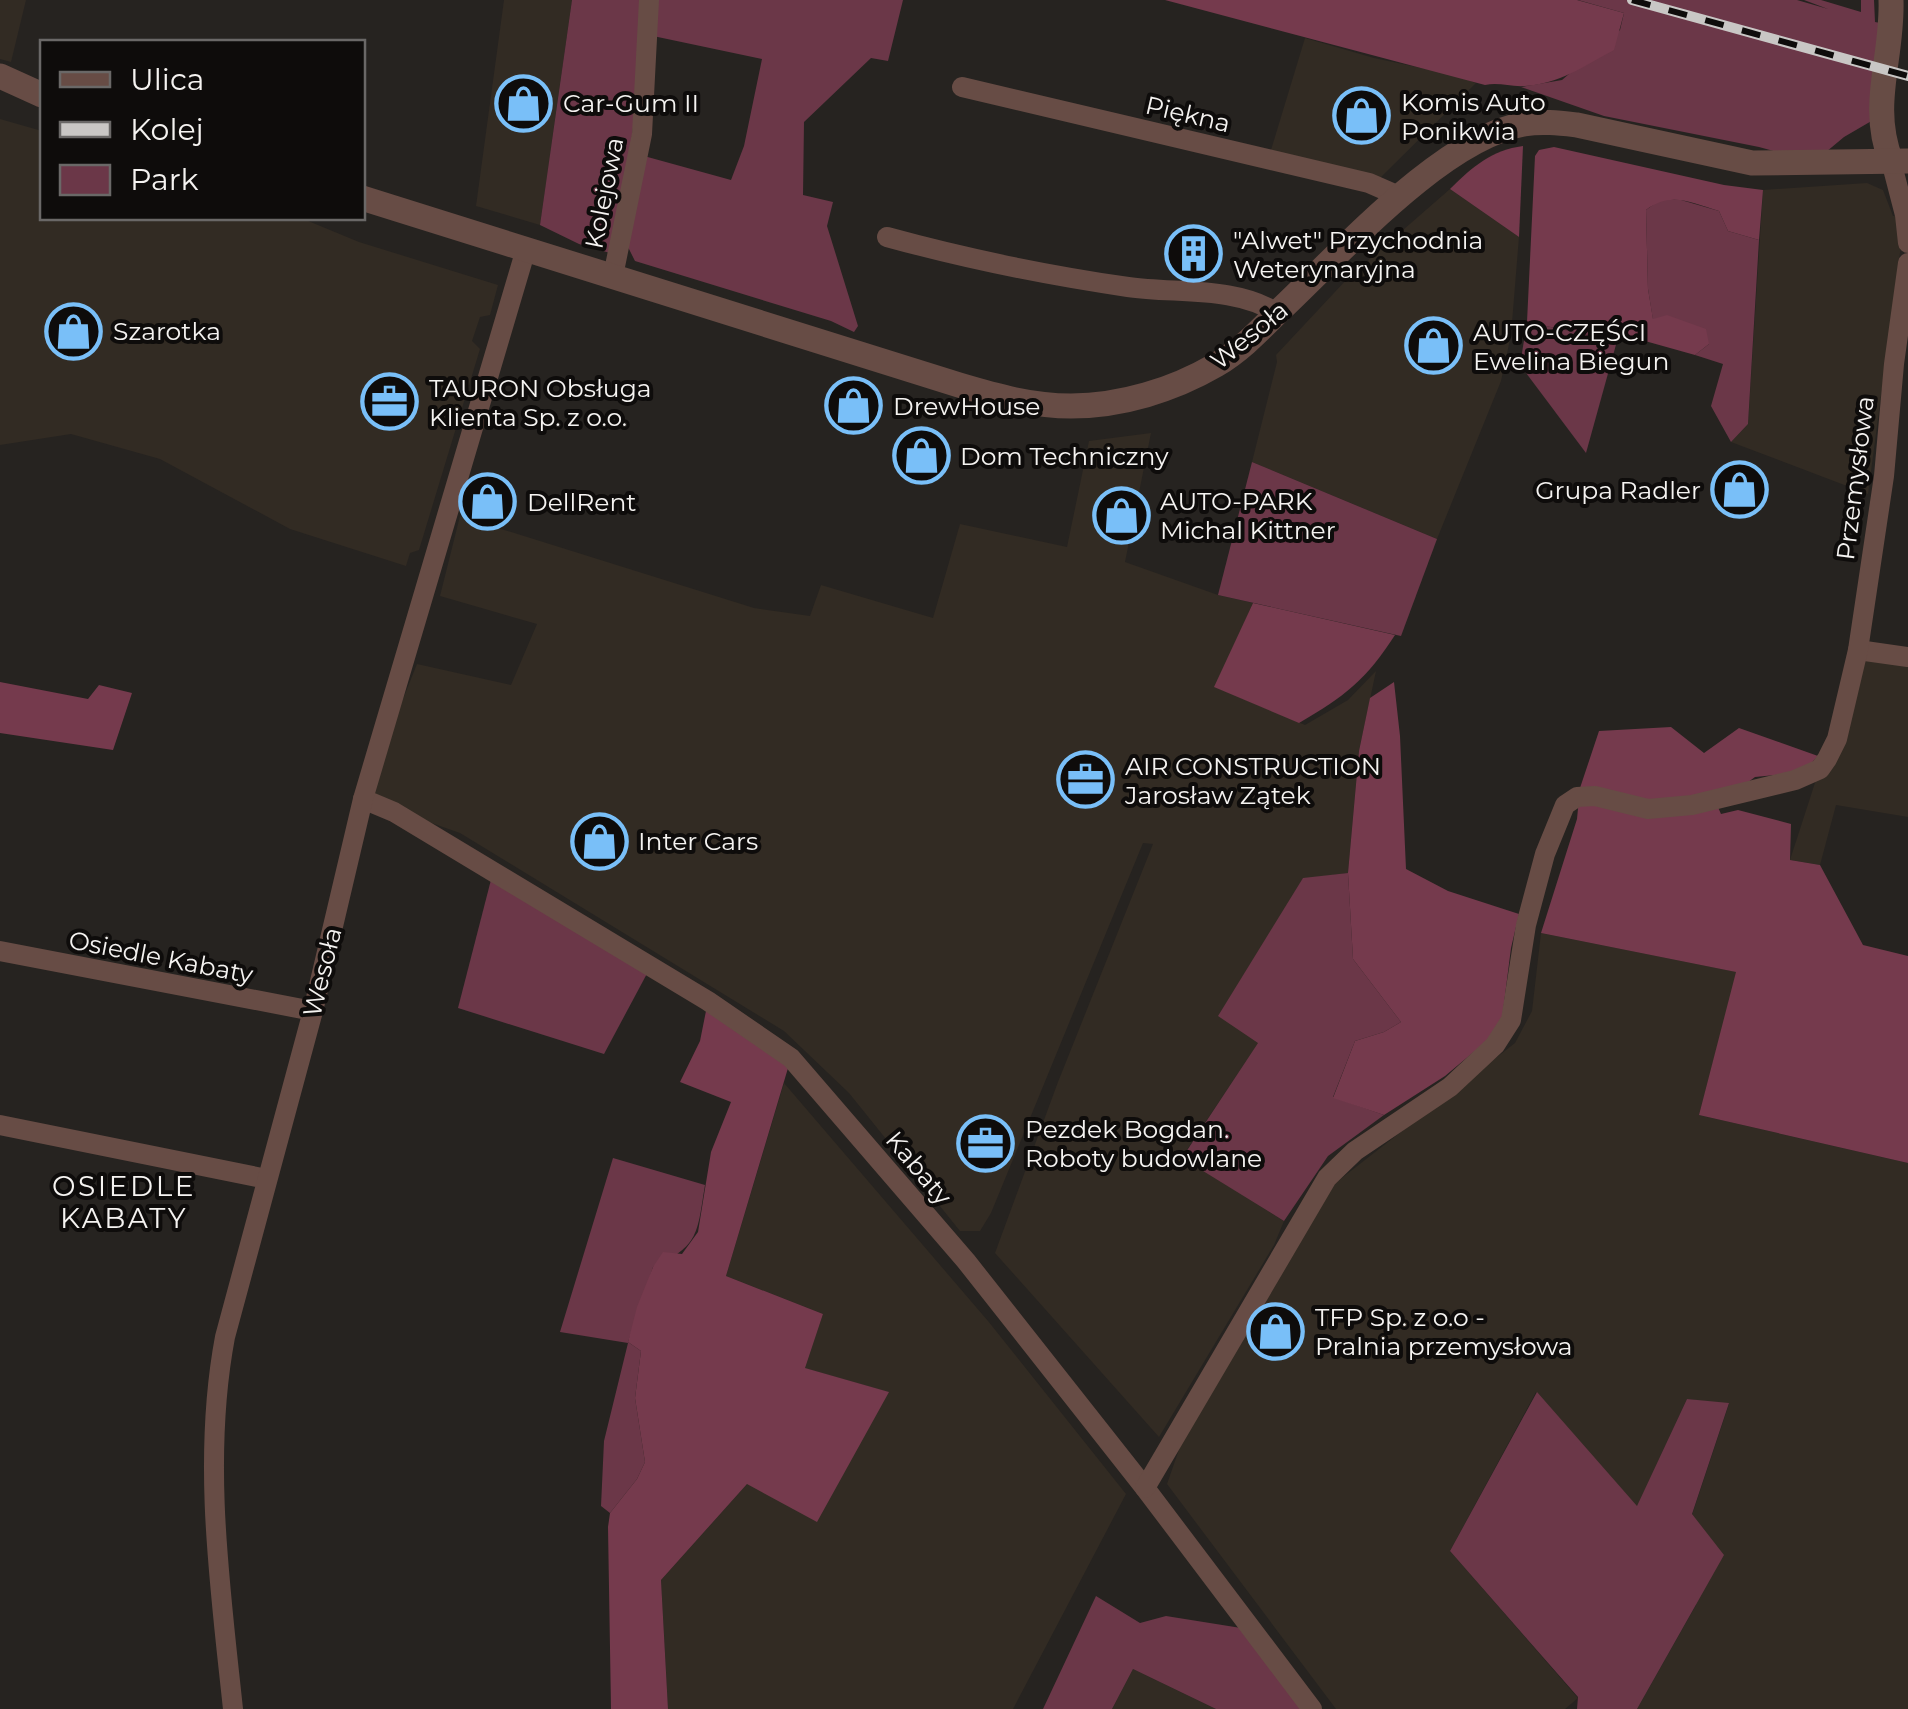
<svg xmlns="http://www.w3.org/2000/svg" width="1908" height="1709" viewBox="0 0 1908 1709" font-family="Montserrat,sans-serif">
	<rect width="100%" height="100%" fill="#262320"/>
	<!-- built -->
	<g fill="#322b23">
		<path d="M0,0H26L11,62L0,59Z"/>
		<path d="M504,0H572L540,225L476,206Z"/>
		<path d="M1305,38L1374,58L1455,75L1476,83L1380,178L1271,150Z"/>
		<path d="M0,119L42,131V218H301L359,242L498,285L490,315L480,317L472,341L480,349L419,550L410,553L406,566L290,529L160,459L71,434L0,445Z"/>
		<path d="M1867,183L1883,190L1893,216L1905,215L1868,494L1731,442L1748,424L1763,190Z"/>
		<path d="M1450,189L1519,237L1511,335L1501,381L1437,539L1252,462L1277,362L1276,355L1348,278Z"/>
		<path d="M1151,433L1125,562L1218,595L1253,603L1215,687L1305,725L1348,700L1376,671L1359,751L1348,873L1303,879L1219,1015L1259,1042L1182,1157L1284,1221L1274,1245L1159,1437L995,1253L1058,1082L1153,844L1143,843L991,1213L980,1231H960L849,1093L784,1031L460,833L363,799L417,664L511,685L537,624L440,596L460,516L754,608L810,616L821,585L933,618L960,524L1067,547L1089,441Z"/>
		<path d="M1858,650L1908,657V817L1836,805L1820,865L1790,860Z"/>
		<path d="M1541,933L1737,972L1699,1115L1908,1163V1709H1637L1696,1605L1692,1515L1729,1404L1687,1399L1637,1507L1536,1392L1450,1551L1578,1698L1565,1709H1336L1167,1484L1182,1441L1329,1188L1515,1043L1532,1011Z"/>
		<path d="M784,1083L988,1321L1126,1494L1013,1709H668L661,1580L747,1484L888,1392L804,1368L823,1314L726,1276Z"/>
		<path d="M1133,1669L1216,1709H1112Z"/>
	</g>
	<!-- green -->
	<g fill="#6b3748">
		<path d="M572,0H649L617,255L579,244L540,225Z"/>
		<path d="M655,0H903L888,61L871,58L804,122L803,195L833,202L827,226L858,326L854,332L831,321L635,261L627,245L644,156L731,180L744,146L762,59L653,36Z"/>
		<path d="M1578,0H1797L1828,9L1804,0H1821L1861,12V0H1874L1875,22L1891,25L1880,116L1844,137L1814,162L1759,147L1604,116L1521,87L1562,80L1620,30L1624,13Z"/>
		<path d="M1661,199L1681,200L1719,211L1728,231L1759,240L1748,424L1731,442L1711,406L1723,364L1695,355L1709,344L1653,320L1648,289L1646,210Z"/>
		<path d="M1527,322L1617,341L1586,453L1520,365Z"/>
		<path d="M1252,462L1437,539L1401,636L1218,595Z"/>
		<path d="M493,872L650,968L604,1054L458,1008Z"/>
		<path d="M1348,873L1353,959L1401,1022L1384,1032L1355,1041L1333,1097L1384,1115L1328,1156L1284,1221L1182,1158L1258,1043L1218,1016L1303,878Z"/>
		<path d="M613,1158L705,1185C697,1233 700,1246 653,1267L628,1342L641,1351L635,1398L645,1462L637,1479L610,1513L601,1506L604,1441L628,1343L560,1332Z"/>
		<path d="M1537,1392L1637,1506L1687,1399L1729,1403L1692,1514L1724,1555L1637,1709H1577L1578,1697L1450,1551Z"/>
		<path d="M1096,1596L1140,1623L1166,1616L1241,1628L1306,1709H1216L1133,1669L1112,1709H1043Z"/>
	</g>
	<!-- forest -->
	<g fill="#753a4d">
		<path d="M1165,0H1577L1624,13L1614,50C1584,66 1559,84 1525,86C1510,87 1499,82 1485,85Z"/>
		<path d="M1523,146L1519,237L1450,189C1472,167 1492,150 1523,146Z"/>
		<path d="M1554,147L1724,185L1763,190L1759,240L1728,231L1719,211C1691,203 1671,191 1646,210L1648,289L1653,319L1667,315L1706,329L1709,344L1695,355L1645,341H1617L1527,322L1535,156L1539,150Z"/>
		<path d="M1253,603L1395,635C1366,680 1345,696 1299,723L1214,687Z"/>
		<path d="M0,682L88,699L99,685L132,693L113,750L0,733Z"/>
		<path d="M1394,682L1400,736L1406,869L1448,891L1519,914L1511,948L1502,1019L1494,1035L1445,1076L1384,1115L1333,1098L1355,1041L1384,1032L1401,1022L1353,959L1348,873L1359,751L1370,698Z"/>
		<path d="M1671,727L1704,753L1739,728L1818,756L1803,772L1755,777L1717,805L1721,814L1738,810L1791,824L1790,860L1820,865L1863,945L1908,956V1163L1699,1115L1736,972L1541,933L1577,819L1580,788L1599,731Z"/>
		<path d="M708,1001L791,1058L726,1276L823,1314L805,1368L889,1392L817,1522L747,1484L661,1580L668,1709H611L608,1527L610,1513L637,1479L645,1462L635,1398L641,1351L628,1342L637,1307L653,1267L663,1252L682,1254L698,1232L711,1152L731,1102L680,1082L700,1041Z"/>
	</g>
	<g fill="none" stroke-linecap="round" stroke-linejoin="round">
		<!-- minor -->
		<g stroke="#674c45" stroke-width="20">
			<path d="M962,87L1369,183L1401,197"/>
			<path d="M1891,161L1905,215L1908,243"/>
			<path d="M887,237C967,259 1046,275 1128,287C1177,294 1235,286 1277,313"/>
			<path d="M613,276L642,134L649,0"/>
			<path d="M1858,650L1908,657"/>
			<path d="M363,799L394,812L708,1001L791,1058L966,1261L1145,1488L1312,1709"/>
			<path d="M0,951L313,1011"/>
			<path d="M0,1125L267,1179"/>
			<path d="M1145,1488L1327,1178L1355,1151L1450,1087L1495,1045L1511,1020L1526,925L1545,854L1565,805L1577,797L1595,796L1648,809L1692,805L1795,780L1820,769L1827,759L1837,739L1858,650L1884,476L1894,364L1908,263"/>
			<path d="M233,1709C220,1586 202,1459 225,1337L313,1011L363,799L526,249"/>
		</g>
		<!-- tertiary -->
		<g stroke="#674c45" stroke-width="25">
			<path d="M1891,0C1893,58 1869,105 1891,161"/>
			<path d="M0,76L42,95"/>
			<path d="M362,198L959,385C996,396 1032,406 1071,406C1121,406 1173,390 1216,365C1240,351 1259,331 1279,311C1340,254 1442,138 1524,124C1542,121 1559,123 1577,125L1752,163L1908,161"/>
		</g>
		<defs>
			<path id="rail" d="M1632,0L1908,76"/>
		</defs>
		<!-- rail casing -->
		<use href="#rail" stroke="#c9c7c5" stroke-width="10"/>
		<!-- rail -->
		<use href="#rail" stroke="#0e0c0b" stroke-width="6" stroke-dasharray="19" stroke-linecap="butt"/>
	</g>
	<!-- icons -->
	<defs>
		<symbol id="shop-ring" viewBox="-11 -11 22 22"><circle r="9.5" fill="#0e0c0b" stroke="#79bff8" stroke-width="1.5"/><path d="M-5-2.5h2.3a2.7 3.5 0 0 1 5.4 0H5L5.5 6h-11ZM-1.5-2.5h3a1.5 2.3 0 0 0-3 0Z" fill="#79bff8"/></symbol>
		<symbol id="building-ring" viewBox="-11 -11 22 22"><circle r="9.5" fill="#0e0c0b" stroke="#79bff8" stroke-width="1.5"/><path d="M-4-6H4V6H1V3H-1V6H-4ZM-2.5-4.3h1.7v1.8h-1.7ZM.8-4.3h1.7v1.8H.8ZM-2.5-1h1.7V.8h-1.7ZM.8-1h1.7V.8H.8Z" fill="#79bff8"/></symbol>
		<symbol id="office-ring" viewBox="-11 -11 22 22"><circle r="9.5" fill="#0e0c0b" stroke="#79bff8" stroke-width="1.5"/><path d="M-6-3h4V-5.5h4V-3h4V5H-6ZM-1-4.5V-3h2v-1.5ZM-6 0V1H6V0Z" fill="#79bff8"/></symbol>
	</defs>
	<g fill-rule="evenodd">
		<use href="#shop-ring" x="492" y="72" width="63" height="63"/>
		<use href="#shop-ring" x="1330" y="84" width="63" height="63"/>
		<use href="#building-ring" x="1162" y="222" width="63" height="63"/>
		<use href="#shop-ring" x="42" y="300" width="63" height="63"/>
		<use href="#shop-ring" x="1402" y="314" width="63" height="63"/>
		<use href="#office-ring" x="358" y="370" width="63" height="63"/>
		<use href="#shop-ring" x="822" y="374" width="63" height="63"/>
		<use href="#shop-ring" x="890" y="424" width="63" height="63"/>
		<use href="#shop-ring" x="1708" y="458" width="63" height="63"/>
		<use href="#shop-ring" x="456" y="470" width="63" height="63"/>
		<use href="#shop-ring" x="1090" y="484" width="63" height="63"/>
		<use href="#office-ring" x="1054" y="748" width="63" height="63"/>
		<use href="#shop-ring" x="568" y="810" width="63" height="63"/>
		<use href="#office-ring" x="954" y="1112" width="63" height="63"/>
		<use href="#shop-ring" x="1244" y="1300" width="63" height="63"/>
	</g>
	<g text-anchor="middle" dominant-baseline="central" stroke-width="8" stroke-linejoin="round" paint-order="stroke">
		<!-- poi labels -->
		<g font-size="25" fill="#f5f3f1" stroke="#0e0c0b" text-anchor="start">
			<text x="1401" y="102">Komis Auto<tspan x="1401" dy="29">Ponikwia</tspan></text>
			<text x="563" y="103">Car-Gum II</text>
			<text x="1233" y="240">"Alwet" Przychodnia<tspan x="1233" dy="29">Weterynaryjna</tspan></text>
			<text x="113" y="331">Szarotka</text>
			<text x="1473" y="332">AUTO-CZĘŚCI<tspan x="1473" dy="29">Ewelina Biegun</tspan></text>
			<text x="429" y="388">TAURON Obsługa<tspan x="429" dy="29">Klienta Sp. z o.o.</tspan></text>
			<text x="893" y="406">DrewHouse</text>
			<text x="960" y="456">Dom Techniczny</text>
			<text x="1701" y="490" text-anchor="end">Grupa Radler</text>
			<text x="1160" y="501">AUTO-PARK<tspan x="1160" dy="29">Michal Kittner</tspan></text>
			<text x="527" y="502">DellRent</text>
			<text x="1125" y="766">AIR CONSTRUCTION<tspan x="1125" dy="29">Jarosław Zątek</tspan></text>
			<text x="638" y="841">Inter Cars</text>
			<text x="1025" y="1129">Pezdek Bogdan.<tspan x="1025" dy="29">Roboty budowlane</tspan></text>
			<text x="1315" y="1317">TFP Sp. z o.o -<tspan x="1315" dy="29">Pralnia przemysłowa</tspan></text>
		</g>
		<!-- street labels -->
		<g font-size="25" fill="#f5f3f1" stroke="#0e0c0b">
			<text transform="translate(1188 114) rotate(13)">Piękna</text>
			<text transform="translate(604 193) rotate(-79)">Kolejowa</text>
			<text transform="translate(1249 335) rotate(-39)">Wesoła</text>
			<text transform="translate(1855 478) rotate(-83)">Przemysłowa</text>
			<text transform="translate(161 957) rotate(11)">Osiedle Kabaty</text>
			<text transform="translate(322 972) rotate(-76)">Wesoła</text>
			<text transform="translate(919 1168) rotate(50)">Kabaty</text>
		</g>
		<!-- neighbourhood labels -->
		<g font-size="28" letter-spacing="2.5" fill="#f5f3f1" stroke="#0e0c0b">
			<text x="124" y="1186">OSIEDLE<tspan x="124" dy="32">KABATY</tspan></text>
		</g>
	</g>
	<!-- legend -->
	<rect x="40" y="40" width="325" height="180" fill="#0e0c0b" stroke="#6a6867" stroke-width="2.5"/>
	<rect x="60" y="72" width="50" height="15" fill="#674c45" stroke="#6a6867" stroke-width="2.5"/>
	<text x="130" y="90" font-size="30" fill="#f5f3f1">Ulica</text>
	<rect x="60" y="122" width="50" height="15" fill="#c9c7c5" stroke="#6a6867" stroke-width="2.5"/>
	<text x="130" y="140" font-size="30" fill="#f5f3f1">Kolej</text>
	<rect x="60" y="165" width="50" height="30" fill="#6b3748" stroke="#6a6867" stroke-width="2.5"/>
	<text x="130" y="190" font-size="30" fill="#f5f3f1">Park</text>
</svg>
